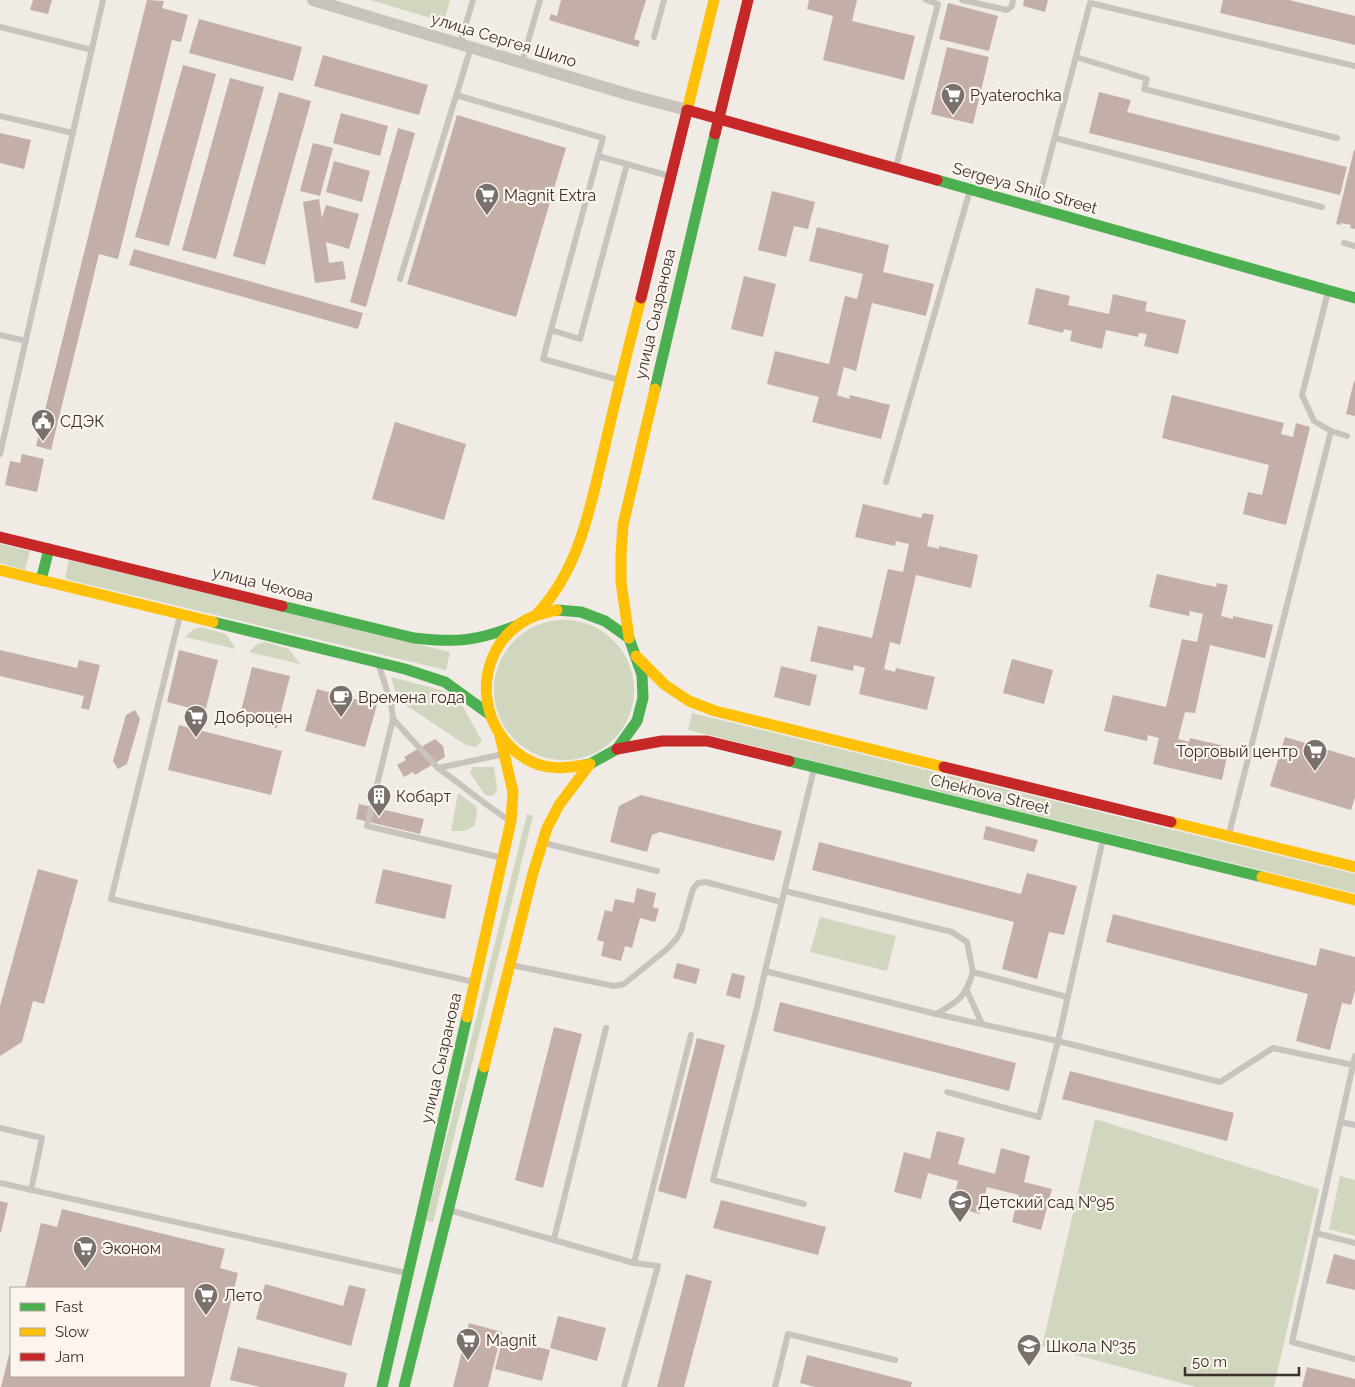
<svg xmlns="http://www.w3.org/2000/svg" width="1355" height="1387" viewBox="0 0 1355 1387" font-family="Raleway,sans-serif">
	<rect width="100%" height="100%" fill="#f0ebe5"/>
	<!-- green -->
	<g fill="#d1d6bf">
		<path d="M370,0H450L444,22Z"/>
		<path d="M0,544L30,551L25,570L0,563Z"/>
		<path d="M69,560L450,652L446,670L65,579Z"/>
		<circle cx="564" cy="690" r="70"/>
		<path d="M201,627L226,634L236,649L185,637L194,629Z"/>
		<path d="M265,642L289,649L300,664L249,652L257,644Z"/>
		<path d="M391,677L448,692L458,698L482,741L476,747L466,745L404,704L395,691Z"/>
		<path d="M692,713L1355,874V893L688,730Z"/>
		<path d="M473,767H494L497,791L492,796L485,795L470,773Z"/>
		<path d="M458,793L476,806L477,814L474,826L465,831H451Z"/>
		<path d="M527,814L533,816L433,1222L426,1221Z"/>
		<path d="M820,917L896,936L887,971L810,952Z"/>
		<path d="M1095,1119L1319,1189L1274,1387H1196L1042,1346Z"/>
		<path d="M1340,1176L1355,1180V1236L1329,1229Z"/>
	</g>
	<!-- building -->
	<g fill="#c3afa7">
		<path d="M33,0H52L48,14L30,10Z"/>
		<path d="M147,0L164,1L162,8L188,15L181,42L172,40L118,259L99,254L51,450L36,446Z"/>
		<path d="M561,0H646L634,39L640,41L638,47L549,20L551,14L557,16Z"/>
		<path d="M809,0H857L852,21L915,36L904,80L823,60L833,16L807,9Z"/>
		<path d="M1024,0H1048L1045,12L1023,6Z"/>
		<path d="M1223,0H1289L1355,16V45L1220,13Z"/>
		<path d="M948,3L998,16L989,51L939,39Z"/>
		<path d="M199,19L302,47L293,81L189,53Z"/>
		<path d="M947,47L989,57L973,124L931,114Z"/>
		<path d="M323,55L428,85L419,115L314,86Z"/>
		<path d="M183,65L216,74L169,246L135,237Z"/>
		<path d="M230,78L264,87L216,259L182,250Z"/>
		<path d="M279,92L311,101L265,265L233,256Z"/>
		<path d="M1099,92L1131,100L1127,112L1347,167L1340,195L1089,133Z"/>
		<path d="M341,113L388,126L380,156L333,143Z"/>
		<path d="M457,115L566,148L516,317L407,284Z"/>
		<path d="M398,128L415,133L366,307L350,302Z"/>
		<path d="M0,133L31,140L24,169L0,163Z"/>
		<path d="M313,143L333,148L320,196L300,191Z"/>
		<path d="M1354,150H1355V229L1350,228L1351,225L1341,223L1340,225L1336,224Z"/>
		<path d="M334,161L370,171L362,202L326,192Z"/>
		<path d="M772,191L815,202L808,229L794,226L786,257L758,250Z"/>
		<path d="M319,199L322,218L326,205L359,214L349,249L326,242L329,263L343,261L346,279L315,283L303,202Z"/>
		<path d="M817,227L889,245L883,272L934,284L926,316L872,303L856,371L844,367L837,395L849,399L850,395L890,405L881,439L812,422L819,397L767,384L775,351L829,364L845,296L857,299L863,274L809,261Z"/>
		<path d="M134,249L363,313L358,329L129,265Z"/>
		<path d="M744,276L776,284L763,337L731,329Z"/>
		<path d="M1036,288L1070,296L1068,305L1109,314L1113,294L1147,302L1145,311L1186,320L1178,354L1144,346L1147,334L1139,333L1138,337L1106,330L1102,349L1070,341L1072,331L1064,329L1063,333L1028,324Z"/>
		<path d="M1354,381H1355V416L1346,414Z"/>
		<path d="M1172,395L1284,423L1281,434L1293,437L1296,423L1310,427L1286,525L1243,514L1248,492L1262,495L1269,465L1162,438Z"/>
		<path d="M395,422L466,444L444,520L372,499Z"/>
		<path d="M22,454L44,459L37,492L5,485L10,461L20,463Z"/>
		<path d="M863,504L921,518L923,513L934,515L927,546L939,549V546L978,555L971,588L916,575L900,645L890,642L884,669L895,672L896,668L935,677L927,710L859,694L865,668L854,665L853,671L810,661L818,626L872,638L888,569L903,572L909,544L896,541L895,546L855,537Z"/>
		<path d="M1157,574L1216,587L1217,583L1228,585L1221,616L1233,619V616L1273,625L1265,658L1210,645L1195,713L1185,712L1178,739L1189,742L1190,738L1229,747L1222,780L1153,764L1159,738L1148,735L1147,741L1104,731L1113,695L1166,707L1182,639L1197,642L1203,614L1190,611L1189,616L1149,607Z"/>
		<path d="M0,650L77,668L79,660L100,665L89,710L81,708L84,696L0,676Z"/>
		<path d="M179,650L218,660L205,712L167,702Z"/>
		<path d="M1012,659L1053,670L1044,704L1003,693Z"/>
		<path d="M781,666L817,675L810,706L774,697Z"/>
		<path d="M252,667L290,676L277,728L239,719Z"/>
		<path d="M317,689L377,705L365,747L305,731Z"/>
		<path d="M135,710L140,719L127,764L118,769L113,761L126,715Z"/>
		<path d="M179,725L282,751L271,795L168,770Z"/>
		<path d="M1285,737L1355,758V797L1351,810L1270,786Z"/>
		<path d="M435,739L443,746L445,757L415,775L413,772L404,777L397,765L406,760L404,757Z"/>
		<path d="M641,795L782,831L774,861L660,832L652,835L647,852L610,842L619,806Z"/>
		<path d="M359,804L424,819L420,834L356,819Z"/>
		<path d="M986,826L1038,840L1034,852L983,839Z"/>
		<path d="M819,842L1021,894L1027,873L1077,886L1064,935L1049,932L1037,979L1002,969L1014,922L812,870Z"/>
		<path d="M38,869L78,880L44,1004L33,1001L22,1042L0,1056V1006Z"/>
		<path d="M383,869L452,885L445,919L375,903Z"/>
		<path d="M637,888L656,893L653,907L659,909L655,922L640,918L632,948L625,946L621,961L601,956L604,942L597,940L605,910L612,912L615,899L634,903Z"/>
		<path d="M1113,914L1316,966L1320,948L1355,957V991L1351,1005L1342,1003L1330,1050L1296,1041L1308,994L1106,942Z"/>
		<path d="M677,963L700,969L696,984L673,978Z"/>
		<path d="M732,973L745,976L740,999L726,995Z"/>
		<path d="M780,1002L1016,1063L1009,1091L773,1031Z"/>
		<path d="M554,1027L582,1034L543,1188L515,1180Z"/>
		<path d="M697,1038L725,1045L686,1199L658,1191Z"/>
		<path d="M1070,1071L1234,1113L1227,1141L1062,1099Z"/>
		<path d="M937,1131L965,1138L958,1164L995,1174L1001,1148L1030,1156L1024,1182L1052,1189L1041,1230L1012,1222L1019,1195L987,1187L980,1214L952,1206L958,1181L928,1173L921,1199L894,1192L904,1152L930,1159Z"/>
		<path d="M721,1200L826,1227L818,1255L713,1228Z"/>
		<path d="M0,1201L8,1203L1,1232H0Z"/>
		<path d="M62,1209L225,1249L220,1268L238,1273L210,1387H1L11,1347V1376H184V1288H25L41,1223L57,1227Z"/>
		<path d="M1334,1254L1355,1260V1290L1326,1283Z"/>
		<path d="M686,1274L712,1281L684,1387H657Z"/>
		<path d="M265,1284L343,1306L349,1285L366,1289L351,1346L256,1319Z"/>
		<path d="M558,1316L606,1328L597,1361L550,1348Z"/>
		<path d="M469,1323L502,1332L488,1387H453Z"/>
		<path d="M503,1338L550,1350L542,1381L495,1369Z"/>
		<path d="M238,1347L347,1373L344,1387H260L230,1380Z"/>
		<path d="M807,1355L912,1382L911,1387H815L800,1383Z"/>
		<path d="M1307,1367L1355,1379V1387H1302Z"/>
	</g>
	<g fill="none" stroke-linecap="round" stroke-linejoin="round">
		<!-- lane -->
		<g stroke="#c9c3be" stroke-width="6">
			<path d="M962,0L1007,10L1012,6L1013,0"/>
			<path d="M0,27L92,50"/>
			<path d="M654,37L664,0"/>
			<path d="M460,44L473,0"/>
			<path d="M1076,57L1147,79L1144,89L1337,138"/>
			<path d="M522,62L540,0"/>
			<path d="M456,95L603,138L543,359L619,380"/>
			<path d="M0,116L73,133"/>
			<path d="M1055,138L1322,207"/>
			<path d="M598,156L669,176"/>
			<path d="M896,167L938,4L926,0"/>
			<path d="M1037,205L1090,3L1355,66"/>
			<path d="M1344,243L1355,246"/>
			<path d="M400,279L471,47"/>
			<path d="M551,330L580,339L627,164"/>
			<path d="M0,335L26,341"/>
			<path d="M1331,431L1347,436"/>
			<path d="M0,454L103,0"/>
			<path d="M886,482L970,190"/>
			<path d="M180,615L111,899L474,982"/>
			<path d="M379,666L391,703L393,719L367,826L503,858"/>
			<path d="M393,719L438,768L504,754"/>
			<path d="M438,768C462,785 484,804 509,820"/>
			<path d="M1229,834L1331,431L1314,421L1302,395L1328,292"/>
			<path d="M1103,839L1058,1041L1220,1082L1273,1048L1353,1065"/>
			<path d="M544,843L657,871"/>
			<path d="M785,891L952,932L967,942L973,972L1067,997"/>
			<path d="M511,965L614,986L624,984L667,949L677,938L681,931L693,889L698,883L706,882L781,902"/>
			<path d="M765,971L814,769"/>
			<path d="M967,991L982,1024"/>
			<path d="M936,1014L1058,1041L1039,1117L947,1092"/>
			<path d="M1355,1056L1292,1342L1355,1359"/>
			<path d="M1340,1122L1355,1125"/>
			<path d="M0,1128L42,1138L31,1190"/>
			<path d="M0,1183L406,1273"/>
			<path d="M804,1204L713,1180L757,1007L765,971L936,1014C959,1001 965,998 973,972"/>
			<path d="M449,1210L634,1263L658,1266L624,1387"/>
			<path d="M1316,1233L1355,1243"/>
			<path d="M554,1239L606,1028"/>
			<path d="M634,1263L691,1035"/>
			<path d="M775,1387L788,1334L895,1360"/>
		</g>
		<!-- street -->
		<path stroke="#c9c3be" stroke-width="12" d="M313,0L630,95L687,110"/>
		<!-- fast -->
		<g stroke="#4caf50" stroke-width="11">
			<path d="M937,180L1355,298"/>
			<path d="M655,389L715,134"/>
			<path d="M41,580L49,549"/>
			<path d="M282,606L414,638C458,643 477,641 518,625"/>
			<path d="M557,610L581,612L605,621L629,638L642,675L643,698L637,721L617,749L590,764L585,765"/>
			<path d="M213,622L405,669L445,682L489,714"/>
			<path d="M789,761L1262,877"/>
			<path d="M382,1387L467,1017"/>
			<path d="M404,1387L484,1067"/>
		</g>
		<!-- slow -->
		<g stroke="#ffc107" stroke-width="11">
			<path d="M687,111L714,0"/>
			<path d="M0,570L213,622"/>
			<path d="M557,610C543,613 530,616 518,625C470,661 478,736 532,762C549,770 567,768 585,765"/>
			<path d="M536,615C581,568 591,503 606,441C617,393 629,345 641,298"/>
			<path d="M629,638L621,582V554L623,525L655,389"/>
			<path d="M636,656L665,685L689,701L715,711L944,767"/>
			<path d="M1171,822L1355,867"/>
			<path d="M1262,877L1355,900"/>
			<path d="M467,1017L511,821L513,792L500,736"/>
			<path d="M484,1067L533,873L547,828L559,805L590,764"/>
		</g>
		<!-- jam -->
		<g stroke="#c62828" stroke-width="11">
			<path d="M687,110L937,180"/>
			<path d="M715,134L748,0"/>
			<path d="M641,298L687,111"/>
			<path d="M0,537L282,606"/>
			<path d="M617,749L662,741H707L789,761"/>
			<path d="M944,767L1171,822"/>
		</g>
	</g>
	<!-- icons -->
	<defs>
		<symbol id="supermarket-pin" viewBox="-11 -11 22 30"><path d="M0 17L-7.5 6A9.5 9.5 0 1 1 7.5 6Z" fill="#7a716c" stroke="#fbf5ee"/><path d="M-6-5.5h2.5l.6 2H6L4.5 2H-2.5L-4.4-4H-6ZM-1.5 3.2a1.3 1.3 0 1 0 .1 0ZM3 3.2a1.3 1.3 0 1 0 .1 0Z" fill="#fff"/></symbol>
		<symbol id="civic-pin" viewBox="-11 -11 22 30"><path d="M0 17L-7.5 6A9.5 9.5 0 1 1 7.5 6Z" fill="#7a716c" stroke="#fbf5ee"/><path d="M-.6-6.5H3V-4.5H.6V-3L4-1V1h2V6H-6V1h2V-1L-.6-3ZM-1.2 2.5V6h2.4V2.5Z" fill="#fff"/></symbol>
		<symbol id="cafe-pin" viewBox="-11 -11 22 30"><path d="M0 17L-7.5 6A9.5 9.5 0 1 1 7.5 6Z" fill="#7a716c" stroke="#fbf5ee"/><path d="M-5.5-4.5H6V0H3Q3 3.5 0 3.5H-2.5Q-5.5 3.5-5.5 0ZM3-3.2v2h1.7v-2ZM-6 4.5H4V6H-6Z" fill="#fff"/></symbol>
		<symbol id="building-pin" viewBox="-11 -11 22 30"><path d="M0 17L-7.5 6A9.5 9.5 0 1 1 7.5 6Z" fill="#7a716c" stroke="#fbf5ee"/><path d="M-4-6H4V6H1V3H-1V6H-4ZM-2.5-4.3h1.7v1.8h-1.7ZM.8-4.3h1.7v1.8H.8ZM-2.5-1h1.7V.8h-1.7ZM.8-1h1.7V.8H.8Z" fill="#fff"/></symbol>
		<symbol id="school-pin" viewBox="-11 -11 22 30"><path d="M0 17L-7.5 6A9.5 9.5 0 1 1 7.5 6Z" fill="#7a716c" stroke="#fbf5ee"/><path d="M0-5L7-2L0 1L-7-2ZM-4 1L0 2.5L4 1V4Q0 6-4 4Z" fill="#fff"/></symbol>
	</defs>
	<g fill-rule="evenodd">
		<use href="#supermarket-pin" x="939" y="81" width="28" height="38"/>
		<use href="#supermarket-pin" x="473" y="181" width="28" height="38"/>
		<use href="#civic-pin" x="29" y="407" width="28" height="38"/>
		<use href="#cafe-pin" x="327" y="683" width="28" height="38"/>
		<use href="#supermarket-pin" x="182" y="703" width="28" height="38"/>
		<use href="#supermarket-pin" x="1301" y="737" width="28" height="38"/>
		<use href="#building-pin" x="365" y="782" width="28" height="38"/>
		<use href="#school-pin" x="946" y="1188" width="28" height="38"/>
		<use href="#supermarket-pin" x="71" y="1234" width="28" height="38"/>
		<use href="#supermarket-pin" x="192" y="1281" width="28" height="38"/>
		<use href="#supermarket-pin" x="454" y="1326" width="28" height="38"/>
		<use href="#school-pin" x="1015" y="1332" width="28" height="38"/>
	</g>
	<g text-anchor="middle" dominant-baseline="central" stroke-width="4.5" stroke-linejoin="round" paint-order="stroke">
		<!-- street labels -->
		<g font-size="16" fill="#3b302b" stroke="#fbf5ee">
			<text transform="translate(504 40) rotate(17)">улица Сергея Шило</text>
			<text transform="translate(1025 188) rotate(16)">Sergeya Shilo Street</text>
			<text transform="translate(655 314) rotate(-77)">улица Сызранова</text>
			<text transform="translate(263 584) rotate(14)">улица Чехова</text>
			<text transform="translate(990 794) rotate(14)">Chekhova Street</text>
			<text transform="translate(441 1058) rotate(-77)">улица Сызранова</text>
		</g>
		<!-- poi labels -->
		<g font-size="16" fill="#3b302b" stroke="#fbf5ee" text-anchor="start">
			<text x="970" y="95">Pyaterochka</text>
			<text x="504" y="195">Magnit Extra</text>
			<text x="60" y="421">СДЭК</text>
			<text x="358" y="697">Времена года</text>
			<text x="214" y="717">Доброцен</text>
			<text x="1298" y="751" text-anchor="end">Торговый центр</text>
			<text x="396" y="796">Кобарт</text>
			<text x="978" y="1202">Детский сад №95</text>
			<text x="102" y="1248">Эконом</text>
			<text x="224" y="1295">Лето</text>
			<text x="486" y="1340">Magnit</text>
			<text x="1046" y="1346">Школа №35</text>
		</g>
	</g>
	<!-- legend -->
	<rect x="10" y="1287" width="175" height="90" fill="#fbf5ee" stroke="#aea6a0"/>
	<rect x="20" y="1303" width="25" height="8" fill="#4caf50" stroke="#aea6a0"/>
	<text x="55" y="1312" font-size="15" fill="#3b302b">Fast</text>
	<rect x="20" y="1328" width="25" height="8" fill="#ffc107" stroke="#aea6a0"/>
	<text x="55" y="1337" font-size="15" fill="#3b302b">Slow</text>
	<rect x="20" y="1353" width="25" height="8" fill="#c62828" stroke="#aea6a0"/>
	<text x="55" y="1362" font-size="15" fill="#3b302b">Jam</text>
	<!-- scale -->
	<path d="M1185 1367v8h114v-8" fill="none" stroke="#3b302b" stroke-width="2.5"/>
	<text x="1192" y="1367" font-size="15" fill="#3b302b" stroke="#fbf5ee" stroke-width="4" paint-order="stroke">50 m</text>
</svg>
